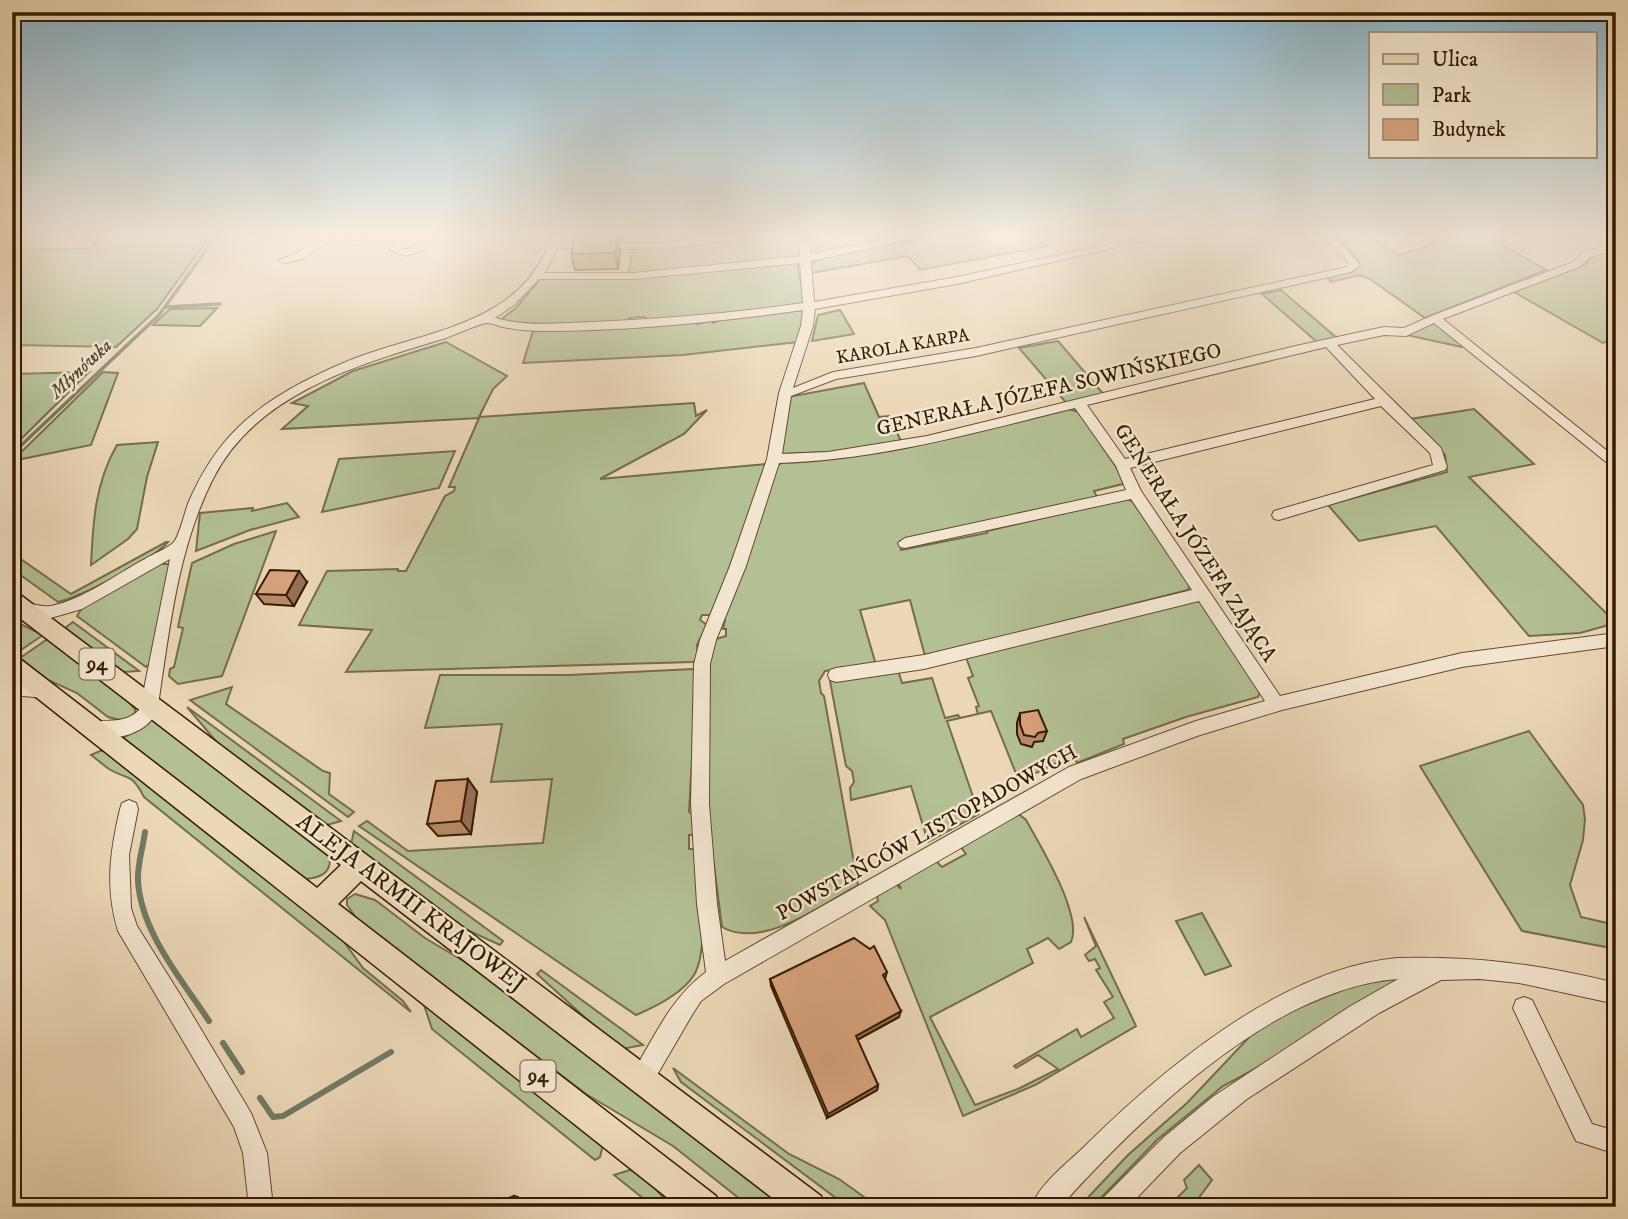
<svg xmlns="http://www.w3.org/2000/svg" width="1628" height="1219" viewBox="0 0 1628 1219" font-family="'IM FELL DW Pica',serif">
	<rect width="100%" height="100%" fill="#ecd8b7"/>
	<filter id="stains"><feTurbulence type="fractalNoise" baseFrequency=".00286" numOctaves="4"/><feColorMatrix values="0 0 0 0 .2 0 0 0 0 .09 0 0 0 0 .02 0 0 0 .5 -.17"/></filter>
	<radialGradient id="worn" r=".72"><stop offset=".6" stop-color="#630" stop-opacity="0"/><stop offset="1" stop-color="#630" stop-opacity=".3"/></radialGradient>
	<!-- green -->
	<g fill="#b2c093" stroke="#746e4a" stroke-width="2">
		<path d="M100,235H211L157,309L116,347L12,345V249H90Z"/>
		<path d="M564,235H700L701,237L698,240L653,244L563,243Z"/>
		<path d="M757,235H801V256L796,259L628,274L634,247L684,245Z"/>
		<path d="M808,235L916,236L809,255Z"/>
		<path d="M944,235H1037L1047,246L920,270L908,256L811,273L810,266L819,258Z"/>
		<path d="M1335,235H1366L1399,255L1436,243L1424,235H1485L1546,270L1425,318L1370,279L1360,275L1331,282L1326,276L1354,271L1360,263L1348,249L1334,240Z"/>
		<path d="M1616,249V339L1603,343L1514,292L1585,265L1592,257Z"/>
		<path d="M797,262L805,305L649,322L645,317L629,318L628,323L525,324L499,321L516,308L541,278H627Z"/>
		<path d="M1281,290L1338,339L1318,343L1262,294Z"/>
		<path d="M217,308L200,326L153,325L170,309Z"/>
		<path d="M801,310L804,311L798,342L683,355L523,363L534,328L693,322L697,324L712,320L713,323L725,318Z"/>
		<path d="M840,310L854,334L812,341L818,315Z"/>
		<path d="M1429,323H1437L1463,344L1462,347L1402,334Z"/>
		<path d="M1058,341L1105,396L1068,405L1019,348Z"/>
		<path d="M446,342L507,376L493,389L479,417L694,403L696,416L707,410L684,434L600,479L766,464L713,615H702L700,620L707,625L697,645L698,658L693,662L346,672L372,630L299,625L327,571L398,569V571H406L445,496L454,491L455,487H449L479,418L282,429L308,406L292,403L353,371Z"/>
		<path d="M89,372L12,448V374Z"/>
		<path d="M103,372L118,373L91,445L12,461Z"/>
		<path d="M864,383L879,417L889,416L901,441L852,451L782,454L780,451L788,397Z"/>
		<path d="M1069,409L1079,412L1127,483L1094,491L1098,499L900,541L901,550L987,533V531L1125,499L1132,501L1190,584L1188,590L925,656L910,600L860,610L876,665L825,671L819,681L821,693L824,696L858,885C822,905 762,950 722,927L705,796L708,667L713,640L726,636V629H723L725,620L722,617L774,468L783,462L821,460Z"/>
		<path d="M1474,409L1534,464L1469,477L1616,623L1580,633L1529,636L1436,526L1359,541L1328,505L1447,472L1445,455L1410,419Z"/>
		<path d="M158,442L147,477L137,529L128,539L91,565C93,522 95,483 117,445Z"/>
		<path d="M455,451L439,488L322,512L339,459Z"/>
		<path d="M287,503L299,517L250,530L196,551L200,513L253,508L252,511Z"/>
		<path d="M276,531L222,676L178,684L169,676L170,669L174,667L183,628L178,627L192,563L234,544Z"/>
		<path d="M166,542H168C152,560 83,596 58,602L12,569V553L71,594Z"/>
		<path d="M161,564H170L152,662L146,667L77,616L82,608Z"/>
		<path d="M1194,600L1200,602L1261,689L1258,697L1186,717L1123,739L1124,744L1077,763L1075,759L1060,765L1059,762L1019,781L991,711L947,721L979,814L928,842L911,786L851,800L850,788L854,782L852,771L846,766L830,681L898,670L902,683L932,678L945,718L958,715L960,718L978,714L976,707L979,706L968,678L973,676L965,655Z"/>
		<path d="M12,620L43,635L15,654L12,652Z"/>
		<path d="M73,622L139,671L123,672L65,628Z"/>
		<path d="M49,638L128,701L135,709V713L129,718L120,720L108,717L77,693L48,680L20,658Z"/>
		<path d="M693,669L697,671L689,812L694,815L695,835H689V849H697C699,880 710,949 694,975C682,994 655,1007 636,1015L359,826L367,821L408,851L543,843L552,779L491,782L502,724L425,728L440,675H570Z"/>
		<path d="M232,687L226,704L323,771L330,773L329,794L354,812L348,817L190,700Z"/>
		<path d="M187,707L341,821L327,825L318,820L220,746Z"/>
		<path d="M151,718L329,853C333,872 322,878 305,879L123,738L139,729Z"/>
		<path d="M1529,731L1583,805L1585,819L1583,840L1570,885L1581,917L1616,925V949L1522,931L1420,766Z"/>
		<path d="M100,751H104L339,935L363,968L403,1001L411,1012L144,797C131,772 129,781 109,769C103,765 97,759 91,755Z"/>
		<path d="M1012,815H1020L1026,820C1040,845 1083,915 1071,942L1059,949L1048,938L1027,949L1033,963L930,1017L975,1105L1018,1089L1058,1069L1038,1055L1016,1068L1014,1066L1077,1029L1081,1037L1114,1018L1104,1002L1113,997L1096,970L1100,968L1095,959L1089,961L1085,955L1096,946L1084,917L1136,1026L1035,1085L963,1116L885,920L870,906L878,901L877,896L896,884L901,889L898,881L936,861L942,867L966,854L960,846Z"/>
		<path d="M354,831L503,941L500,945L467,930L351,844Z"/>
		<path d="M355,894L375,900L425,938L492,978L789,1207H750L673,1146L586,1094L357,919L347,905V899Z"/>
		<path d="M1202,913L1231,966L1205,975L1176,921Z"/>
		<path d="M541,970L643,1045L622,1049L611,1041L537,974Z"/>
		<path d="M1401,978L1357,1003L1277,1057L1223,1086L1158,1139L1092,1207H1079L1128,1155L1187,1103L1255,1031L1275,1018L1361,982Z"/>
		<path d="M423,1002L603,1145L600,1157L595,1160L432,1029Z"/>
		<path d="M673,1068L789,1154L839,1179L878,1207H848L681,1082Z"/>
		<path d="M1199,1165L1212,1180L1192,1207H1156L1164,1199L1171,1204L1187,1188L1184,1180Z"/>
		<path d="M630,1170L641,1173L672,1207H654L614,1175Z"/>
	</g>
	<g fill="none" stroke-linecap="round" stroke-linejoin="round">
		<!-- stream-far1 -->
		<g stroke="#727b65" stroke-width="3.5">
			<path d="M166,307L220,304"/>
			<path d="M12,454L159,315L217,235"/>
		</g>
		<!-- stream -->
		<g stroke="#727b65" stroke-width="6">
			<path d="M145,832C143,848 137,865 138,881C141,932 182,980 209,1021"/>
			<path d="M223,1043L242,1072"/>
			<path d="M260,1098L273,1117L283,1116L391,1052"/>
		</g>
		<defs>
			<g id="minor">
				<path d="M324,235H336L303,259L284,263L279,260L296,254Z"/>
				<path d="M371,235C368,242 351,241 346,236Z"/>
				<path d="M398,235H409L400,248C412,252 417,243 424,235H435L422,251L405,256L389,249Z"/>
				<path d="M552,235H562L560,242L664,243L720,235H750L745,238L664,249L558,248L544,273H634L800,256L799,235H809L811,254L908,235H930L811,261L814,302L957,277L1151,235H1171L957,284L815,309L813,326L793,388L833,372L976,348L1347,267L1348,262L1330,245L1324,235H1334L1360,265L1351,272L976,356L836,379L791,396L782,454L828,452L927,436L1300,345L1384,327L1404,328L1431,316L1573,262L1582,253L1616,242V249L1590,257L1581,266L1443,319L1616,458V470L1434,323L1406,336L1384,335L1337,345L1441,448L1447,467L1445,470L1279,520L1274,519L1272,515L1274,511L1433,465L1430,453L1381,406L1130,468L1141,491L1280,696L1462,653L1616,633V646L1462,667L1282,710L1197,736L1081,779L724,984L701,1001L692,1015L650,1087L642,1090L634,1087L631,1079L634,1071C655,1035 672,997 706,972L697,904L691,804L694,664L700,640L730,566L767,459L779,393L801,326L803,310C718,322 631,331 545,331C531,331 517,330 503,327C498,326 492,323 487,323C481,323 452,336 443,339C360,364 257,393 214,477C177,548 169,634 157,712C145,735 112,743 89,734L86,729L89,724C108,717 124,726 140,709L170,559L82,609L47,619L19,613L17,609L19,605C30,601 40,608 51,606C84,599 115,575 145,559C153,554 166,549 173,543C180,536 185,509 190,499C215,443 247,412 301,383C326,370 352,358 379,350C447,328 528,315 552,235ZM800,263L803,303C733,313 663,319 592,322C560,323 527,327 495,318L514,305L539,279H634ZM1326,347L1375,399L1125,459L1087,405ZM1075,408L1116,466L1126,490L905,538L898,543L900,547L905,548L1131,499L1192,590L924,655L836,668L830,670L828,675L830,680L836,682L924,669L1199,601L1265,701L1196,721L1069,767L725,961L717,904L709,804L710,664L716,640L746,566L779,463C880,460 978,432 1075,408Z"/>
				<path d="M12,681L51,686L53,691L51,696L45,698L12,695Z"/>
				<path d="M129,800L136,803L138,809L129,855L131,908L137,926L181,996L251,1113L267,1153L273,1207H249L243,1153L234,1127L118,931C105,888 110,852 120,809L122,803Z"/>
				<path d="M1397,958C1477,956 1538,964 1616,983V1004L1519,983L1480,979L1441,980L1379,1013L1247,1099L1180,1153L1128,1207H1100L1103,1198L1164,1137L1214,1096L1349,1007L1398,979C1273,988 1140,1118 1060,1207H1031C1040,1184 1066,1164 1084,1147C1163,1069 1281,969 1397,958Z"/>
				<path d="M1524,997L1532,1000L1592,1124L1616,1131V1154L1576,1141L1513,1008L1516,1000Z"/>
			</g>
			<path id="major" d="M12,592L19,594L821,1196L826,1207H784L361,881L338,904L716,1196L721,1207H679L12,678V656L20,659L317,888L341,865L12,612Z"/>
		</defs>
		<!-- minor casing -->
		<use href="#minor" stroke="#634a2e" stroke-width="2"/>
		<!-- major casing -->
		<use href="#major" stroke="#351b00" stroke-width="3"/>
		<!-- minor -->
		<use href="#minor" fill="#f3e6d0" fill-rule="evenodd"/>
		<!-- major -->
		<use href="#major" fill="#ecd8b7" fill-rule="evenodd"/>
	</g>
	<!-- wall -->
	<g fill="#b98b6b" stroke="#351b00" stroke-width="2">
		<path d="M617,236L620,252L618,269L575,270L571,254Z"/>
		<path d="M307,582L294,606L264,604L256,594Z"/>
		<path d="M1020,713L1047,731L1043,741L1034,742L1032,747L1021,744L1017,734V723Z"/>
		<path d="M468,779L477,792L471,834L438,836L427,824Z"/>
		<path d="M887,972L885,979L899,1017L857,1040L878,1085L877,1090L827,1118L771,986L770,979Z"/>
	</g>
	<!-- shaded-wall -->
	<g fill="#967157" stroke="#351b00" stroke-width="2">
		<path d="M617,236L620,252L618,269L615,253Z"/>
		<path d="M299,571L307,582L294,606L286,595Z"/>
		<path d="M468,779L477,792L471,834L461,821Z"/>
		<path d="M901,1011L899,1017L855,1041L856,1036Z"/>
		<path d="M878,1085L877,1090L827,1118L828,1114Z"/>
		<path d="M514,1196L518,1197L519,1207H515Z"/>
	</g>
	<!-- building -->
	<g fill="#d7a27c" stroke="#351b00" stroke-width="2">
		<path d="M575,236H617L615,253L571,254Z"/>
		<path d="M270,570L299,571L286,595L256,594Z"/>
		<path d="M1038,710L1047,731L1038,733L1035,737L1024,735L1020,724V713Z"/>
		<path d="M468,779L461,821L427,824L436,781Z"/>
		<path d="M854,938L870,949L874,946L887,972L883,975L901,1011L856,1036L878,1085L828,1114L770,979Z"/>
		<path d="M514,1196L515,1207H486Z"/>
	</g>
	<!-- sky -->
	<linearGradient id="sky" x2="0" y2="1"><stop stop-color="#89b7cf"/><stop offset="0.58" stop-color="#f6eddf"/><stop offset="1" stop-color="#f6eddf" stop-opacity="0"/></linearGradient>
	<rect width="1628" height="406" fill="url(#sky)"/>
	<g text-anchor="middle" dominant-baseline="central" stroke-width="5" stroke-linejoin="round" paint-order="stroke">
		<!-- far-street labels -->
		<g font-size="18" fill="#351b00" stroke="#f3e6d0">
			<text transform="translate(903 347) rotate(-10)">KAROLA KARPA</text>
		</g>
		<!-- far-water labels -->
		<g font-size="19" font-style="italic" fill="#534b33" stroke="#f3e6d0">
			<text transform="translate(81 369) rotate(-43)">Młynówka</text>
		</g>
		<!-- shield labels -->
		<g fill="#f3e6d0" stroke="#6e583e" stroke-width="2">
			<rect x="79.5" y="648.5" width="35" height="31" rx="5"/>
			<rect x="520.5" y="1060.5" width="35" height="31" rx="5"/>
		</g>
		<g font-size="19" font-weight="bold" fill="#351b00">
			<text x="97" y="664">94</text>
			<text x="538" y="1076">94</text>
		</g>
		<!-- street labels -->
		<g font-size="21" fill="#351b00" stroke="#f3e6d0">
			<text transform="translate(1049 390) rotate(-13)">GENERAŁA JÓZEFA SOWIŃSKIEGO</text>
			<text transform="translate(1195 543) rotate(57)">GENERAŁA JÓZEFA ZAJĄCA</text>
			<text transform="translate(927 833) rotate(-29)">POWSTAŃCÓW LISTOPADOWYCH</text>
		</g>
		<!-- near-street labels -->
		<g font-size="24" fill="#351b00" stroke="#f3e6d0">
			<text transform="translate(411 903) rotate(37)">ALEJA ARMII KRAJOWEJ</text>
		</g>
	</g>
	<!-- margin -->
	<rect width="1628" height="1219" fill="none" stroke="#ecd8b7" stroke-width="42"/>
	<rect x="14" y="14" width="1600" height="1191" fill="none" stroke="#351b00" stroke-width="3.5"/>
	<rect x="21" y="21" width="1586" height="1177" fill="none" stroke="#351b00" stroke-width="2"/>
	<!-- legend -->
	<rect x="1369" y="32" width="228" height="126" fill="#f3e6d0" stroke="#a7957d" stroke-width="2"/>
	<rect x="1383" y="54" width="35" height="10" fill="#ecd8b7" stroke="#a7957d" stroke-width="2"/>
	<text x="1432" y="66" font-size="21" fill="#351b00">Ulica</text>
	<rect x="1383" y="84" width="35" height="21" fill="#b2c093" stroke="#a7957d" stroke-width="2"/>
	<text x="1432" y="102" font-size="21" fill="#351b00">Park</text>
	<rect x="1383" y="119" width="35" height="21" fill="#d7a27c" stroke="#a7957d" stroke-width="2"/>
	<text x="1432" y="136" font-size="21" fill="#351b00">Budynek</text>
	<rect width="100%" height="100%" filter="url(#stains)"/>
	<rect width="100%" height="100%" fill="url(#worn)"/>
</svg>
